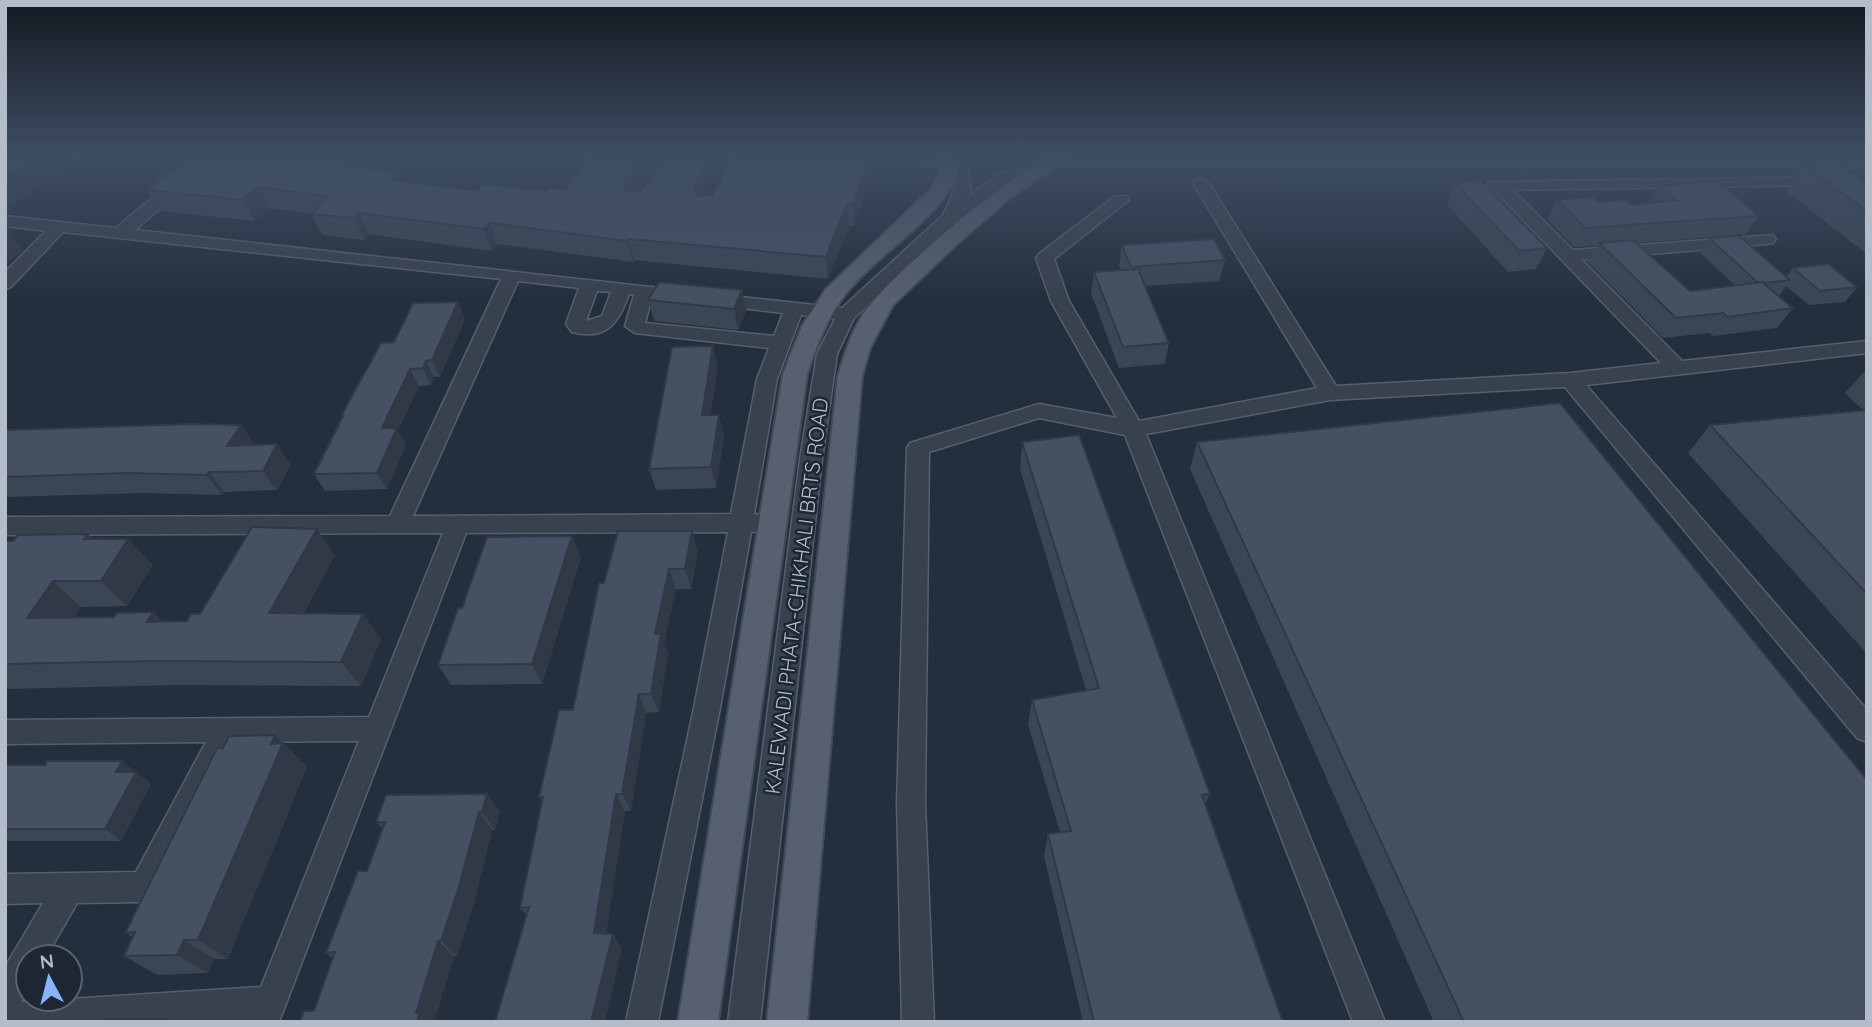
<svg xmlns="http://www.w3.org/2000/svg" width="1872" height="1027" font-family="Quicksand,sans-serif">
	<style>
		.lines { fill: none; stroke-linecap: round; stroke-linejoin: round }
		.minor-casing { stroke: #565f6c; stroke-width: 3 }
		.major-casing { stroke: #414a57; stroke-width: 4 }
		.minor { fill: #38414e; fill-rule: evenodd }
		.major { fill: #56606e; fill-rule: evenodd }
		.wall { fill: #3b4654 }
		.shaded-wall { fill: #303945 }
		.building { fill: #455162; stroke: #303945; stroke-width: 2 }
		.labels { text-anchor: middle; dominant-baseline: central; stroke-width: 5; stroke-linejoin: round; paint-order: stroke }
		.street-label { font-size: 21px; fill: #b4bcc9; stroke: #1d2633 }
	</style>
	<rect width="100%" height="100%" fill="#242f3e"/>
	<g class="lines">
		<defs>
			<path id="minor" d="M 202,156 L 220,156 L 135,230 L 842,308 L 943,215 L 955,189 L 952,171 L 943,166 L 776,161 L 768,156 L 946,156 L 968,169 L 971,189 L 968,197 L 997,175 L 1052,157 L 1867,157 L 1867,167 L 1053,167 L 1009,181 L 956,222 L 854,318 L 837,354 L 822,459 L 760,1022 L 728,1022 L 800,459 L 817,354 L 835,319 L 801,315 L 777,379 L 754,514 L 781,517 L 784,523 L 781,529 L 751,532 L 720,708 L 658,1022 L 626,1022 L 694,708 L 728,532 L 466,533 L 279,1022 L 5,1022 L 5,967 L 43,903 L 5,904 L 5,874 L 136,872 L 206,742 L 5,744 L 5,720 L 369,717 L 443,533 L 5,535 L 5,517 L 390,516 L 501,279 L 63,232 L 11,287 L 5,289 L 5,272 L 46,231 L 5,226 L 5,216 L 116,228 ZM 518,281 L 579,288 L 566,324 L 572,332 C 606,341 619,323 629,294 L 634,295 L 625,326 L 635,333 L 769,348 L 757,379 L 731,514 L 413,516 ZM 597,291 L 611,292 L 602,316 L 586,321 ZM 652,297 L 783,313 L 774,336 L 645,323 ZM 359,741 L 261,987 L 21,1002 L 28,989 L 28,957 L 46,957 L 77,903 L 144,902 L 155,898 L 226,760 L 230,751 L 226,742 Z
				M 1822,177 L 1830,182 L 1828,185 L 1513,190 L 1573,250 L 1773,235 L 1776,239 L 1773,243 L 1767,244 L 1582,260 L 1682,361 L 1867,341 L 1867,353 L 1586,385 L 1867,710 L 1867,742 L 1857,738 L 1565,387 L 1330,400 L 1146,434 L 1385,1022 L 1353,1022 L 1125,435 L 1039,418 L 929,452 L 925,803 L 934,1022 L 902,1022 L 897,803 L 907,448 L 910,443 L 1039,404 L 1117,418 L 1051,301 L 1036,258 L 1039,254 L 1115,196 L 1127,196 L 1129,200 L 1054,259 L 1069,301 L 1139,421 L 1317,388 L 1193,183 L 1195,180 L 1201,178 L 1209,183 L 1336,386 L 1570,373 L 1661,363 L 1502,198 L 1487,185 L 1489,182 Z"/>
			<path id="major" d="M 934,156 L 954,156 L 959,173 C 934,224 883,249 848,291 C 828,315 817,345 807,374 L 718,1022 L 678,1022 L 783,374 L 802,326 L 826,289 L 931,189 L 939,173 Z
				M 1048,156 L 1071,156 L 1010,198 L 956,245 L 893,305 L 870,348 L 862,376 L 807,1022 L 767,1022 L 838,376 C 844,356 850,335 862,316 C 876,295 894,279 912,262 C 955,222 999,188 1048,156 Z"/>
		</defs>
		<use href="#minor" class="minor-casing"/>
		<use href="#major" class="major-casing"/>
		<use href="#minor" class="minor"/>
		<use href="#major" class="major"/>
	</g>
	<path class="wall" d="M 870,156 L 871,176 L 854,226 L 849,226 L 828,279 L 634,260 L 633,262 L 498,244 L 492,251 L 369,234 L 364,240 L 322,235 L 311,214 L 270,208 L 255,221 L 160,211 L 147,190 L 374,169 L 402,182 L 477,191 L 546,191 L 566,190 L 652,169 L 638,192 L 721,166 L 705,196 L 712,195 L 766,158 Z
		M 1805,165 L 1862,180 L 1867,174 L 1867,254 L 1787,192 Z
		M 1455,183 L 1547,248 L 1536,269 L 1508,272 L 1447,204 Z
		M 1659,186 L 1759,216 L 1746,234 L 1637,243 L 1690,291 L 1735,285 L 1699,252 L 1709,238 L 1786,277 L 1793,268 L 1857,287 L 1845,302 L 1809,305 L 1786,286 L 1780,295 L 1777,295 L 1793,308 L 1777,328 L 1713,336 L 1709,333 L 1663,338 L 1588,262 L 1597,246 L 1574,247 L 1547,219 L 1557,200 L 1631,205 L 1649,203 Z
		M 1122,245 L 1225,260 L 1219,281 L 1145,286 L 1169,343 L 1165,364 L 1119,368 L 1091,293 L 1094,272 L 1121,270 L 1119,266 Z
		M 742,290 L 746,311 L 738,330 L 654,321 L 648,300 Z
		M 465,319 L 440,377 L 434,377 L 431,385 L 419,386 L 398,430 L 406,445 L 387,489 L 325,491 L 314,474 L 342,418 L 341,416 L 394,342 Z
		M 718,367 L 710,415 L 719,415 L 724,436 L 716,488 L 656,490 L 649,469 Z
		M 1867,369 L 1867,654 L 1688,453 L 1710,425 L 1863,410 L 1845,393 Z
		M 241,425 L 255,445 L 291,464 L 277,490 L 224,492 L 222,495 L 144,493 L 5,497 L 5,430 Z
		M 1022,442 L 1210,794 L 1205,804 L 1283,1022 L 1083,1022 L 1044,856 L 1048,834 L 1060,832 L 1028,724 L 1032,700 L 1086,690 L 1020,469 Z
		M 1197,442 L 1867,1022 L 1434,1022 L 1190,469 Z
		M 572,536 L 581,557 L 542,684 L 451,685 L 438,665 L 462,608 Z
		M 128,539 L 153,565 L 127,606 L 81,607 L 74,617 L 162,622 L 187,621 L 200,614 L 335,555 L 304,613 L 381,639 L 361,686 L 178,685 L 5,689 L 5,541 Z
		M 698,551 L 691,589 L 676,589 L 664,643 L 668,653 L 659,712 L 646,713 L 631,811 L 625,811 L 606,934 L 613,934 L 622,949 L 527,915 L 520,908 L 542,801 L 539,797 L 573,710 L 604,583 Z
		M 275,735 L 307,767 L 228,959 L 214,959 L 208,973 L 157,975 L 124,956 L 133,937 L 125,933 L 223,748 Z
		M 122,761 L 151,784 L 121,841 L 5,841 L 5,765 L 45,765 Z
		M 487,794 L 500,812 L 495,830 L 492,830 L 473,906 L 457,956 L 454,956 L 434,1022 L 300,1022 L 314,1011 L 333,958 L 326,953 L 367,871 L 382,828 L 376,822 Z"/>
	<path class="shaded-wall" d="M 36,156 L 82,156 L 5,210 L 5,177 Z
		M 355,156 L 388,156 L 354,187 L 344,166 Z
		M 642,156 L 649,156 L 652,169 L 629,206 L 623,184 Z
		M 712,156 L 720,156 L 721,166 L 698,210 L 693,188 Z
		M 870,156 L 871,176 L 854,226 L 853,205 Z
		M 398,172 L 407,193 L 390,180 Z
		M 258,187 L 270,208 L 255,221 L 243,200 Z
		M 847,204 L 849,226 L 828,279 L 826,257 Z
		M 359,213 L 369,234 L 364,240 L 354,218 Z
		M 5,223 L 14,234 L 12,236 L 23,250 L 5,264 Z
		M 490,223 L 498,244 L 492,251 L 484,229 Z
		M 628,239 L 634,260 L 633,262 L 627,241 Z
		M 742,290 L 746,311 L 738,330 L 734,309 Z
		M 458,302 L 465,319 L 440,377 L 432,360 Z
		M 713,346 L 718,367 L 707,436 L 702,415 Z
		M 426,361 L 434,377 L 431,385 L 423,368 Z
		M 410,369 L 419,386 L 398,430 L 406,445 L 387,489 L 377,473 L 382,428 Z
		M 719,415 L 724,436 L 716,488 L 711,467 Z
		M 241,425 L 255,445 L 227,446 Z
		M 277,444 L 291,464 L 277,490 L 263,471 Z
		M 209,472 L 224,492 L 222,495 L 207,475 Z
		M 317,529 L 335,555 L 290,639 L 269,613 Z
		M 692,531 L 698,551 L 691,589 L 685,569 Z
		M 88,534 L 113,560 L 84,539 Z
		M 572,536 L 581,557 L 542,684 L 532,664 Z
		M 128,539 L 153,565 L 127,606 L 101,581 Z
		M 669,569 L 676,589 L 664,643 L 668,653 L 659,712 L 651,694 L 655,634 Z
		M 53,581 L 81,607 L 56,643 L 27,618 Z
		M 153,612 L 178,637 L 147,622 Z
		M 363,614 L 381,639 L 361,686 L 341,662 Z
		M 639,694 L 646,713 L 631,811 L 622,794 Z
		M 275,735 L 307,767 L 228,959 L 198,940 Z
		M 122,761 L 151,784 L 121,841 L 105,829 L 116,772 Z
		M 487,794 L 500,812 L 495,830 L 482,812 Z
		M 616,794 L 625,811 L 604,948 L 594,933 Z
		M 479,812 L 492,830 L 473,906 L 457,956 L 441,941 Z
		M 613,934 L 622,949 L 605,1022 L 591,1022 Z
		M 184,940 L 214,959 L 208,973 L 177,955 Z
		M 438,941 L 454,956 L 434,1022 L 417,1022 L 416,1013 Z"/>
	<path class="building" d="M 5,156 L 36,156 L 5,177 Z
		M 190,156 L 355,156 L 344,166 L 398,172 L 390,180 L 477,191 L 483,184 L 546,191 L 549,188 L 566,190 L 590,156 L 642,156 L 623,184 L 628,192 L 642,191 L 665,156 L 712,156 L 693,188 L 698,196 L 712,195 L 735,156 L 766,158 L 767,156 L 851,157 L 851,156 L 869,156 L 853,205 L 847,204 L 826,257 L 628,239 L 627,241 L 490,223 L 484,229 L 359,213 L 354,218 L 311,214 L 328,196 L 258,187 L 243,200 L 147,190 Z
		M 1839,164 L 1867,184 L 1867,212 L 1805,165 Z
		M 1481,181 L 1547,248 L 1519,251 L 1455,183 Z
		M 1717,181 L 1759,216 L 1585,228 L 1557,200 L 1593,197 L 1599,202 L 1626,200 L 1631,205 L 1676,200 L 1659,186 Z
		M 1739,236 L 1790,280 L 1764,283 L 1762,282 L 1757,282 L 1709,238 Z
		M 1214,239 L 1225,260 L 1131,267 L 1122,245 Z
		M 1633,240 L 1690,291 L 1762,282 L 1793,308 L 1727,317 L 1724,313 L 1676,318 L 1599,243 Z
		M 1828,264 L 1857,287 L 1820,291 L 1793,268 Z
		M 1138,269 L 1169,343 L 1123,347 L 1094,272 Z
		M 659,282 L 742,290 L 734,309 L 648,300 Z
		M 458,302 L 432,360 L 426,361 L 423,368 L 410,369 L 382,428 L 397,428 L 377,473 L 314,474 L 343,416 L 341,416 L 381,343 L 394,342 L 413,303 Z
		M 713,346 L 702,415 L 719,415 L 711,467 L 649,469 L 672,347 Z
		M 1560,403 L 1867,780 L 1867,1022 L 1464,1022 L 1197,442 Z
		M 1867,410 L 1867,594 L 1710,425 Z
		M 192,424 L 241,425 L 227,446 L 277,444 L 263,471 L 209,472 L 207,475 L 127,473 L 5,477 L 5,430 Z
		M 1079,435 L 1210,794 L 1202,795 L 1283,1022 L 1094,1022 L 1048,834 L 1071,831 L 1032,700 L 1099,688 L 1022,442 Z
		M 252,527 L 317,529 L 269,613 L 363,614 L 341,662 L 152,661 L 5,664 L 5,541 L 13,541 L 18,535 L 88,534 L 84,539 L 128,539 L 101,581 L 53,581 L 27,618 L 114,617 L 117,613 L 153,612 L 147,622 L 187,621 L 191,614 L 200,614 Z
		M 618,531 L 692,531 L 685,569 L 669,569 L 655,634 L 661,634 L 651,694 L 639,694 L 622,794 L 616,794 L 594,933 L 613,934 L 591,1022 L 495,1022 L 529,907 L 520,908 L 543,797 L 539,797 L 559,710 L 573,710 L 599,583 L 604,583 Z
		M 572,536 L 532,664 L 438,665 L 458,608 L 462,608 L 487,537 Z
		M 275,735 L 271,744 L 283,743 L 198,940 L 184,940 L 177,955 L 124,956 L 135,932 L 125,933 L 217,748 L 223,748 L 229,736 Z
		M 47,761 L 122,761 L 116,772 L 136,772 L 105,829 L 5,829 L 5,765 L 45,765 Z
		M 487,794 L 482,812 L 479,812 L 458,890 L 441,941 L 438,941 L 416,1013 L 420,1013 L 417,1022 L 300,1022 L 304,1011 L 314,1011 L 335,952 L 326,953 L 358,871 L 367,871 L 385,822 L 376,822 L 386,795 Z
		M 103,1019 L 168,1019 L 167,1022 L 101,1022 Z"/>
	<linearGradient id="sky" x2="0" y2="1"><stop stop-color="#141a22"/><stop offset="0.52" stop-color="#3f4d63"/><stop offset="1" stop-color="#3f4d63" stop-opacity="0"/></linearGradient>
	<rect width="1872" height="300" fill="url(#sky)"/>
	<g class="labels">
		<g class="street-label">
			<text transform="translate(796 596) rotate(-83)">KALEWADI PHATA-CHIKHALI BRTS ROAD</text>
		</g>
	</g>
	<rect width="1872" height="1027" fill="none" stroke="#b4bcc9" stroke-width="14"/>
	<g transform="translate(49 978) rotate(353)"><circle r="33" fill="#1d2633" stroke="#59626f" stroke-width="2"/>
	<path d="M0-5L12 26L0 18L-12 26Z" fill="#8ab4f8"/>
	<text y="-10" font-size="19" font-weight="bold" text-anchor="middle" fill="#b4bcc9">N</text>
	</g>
</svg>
